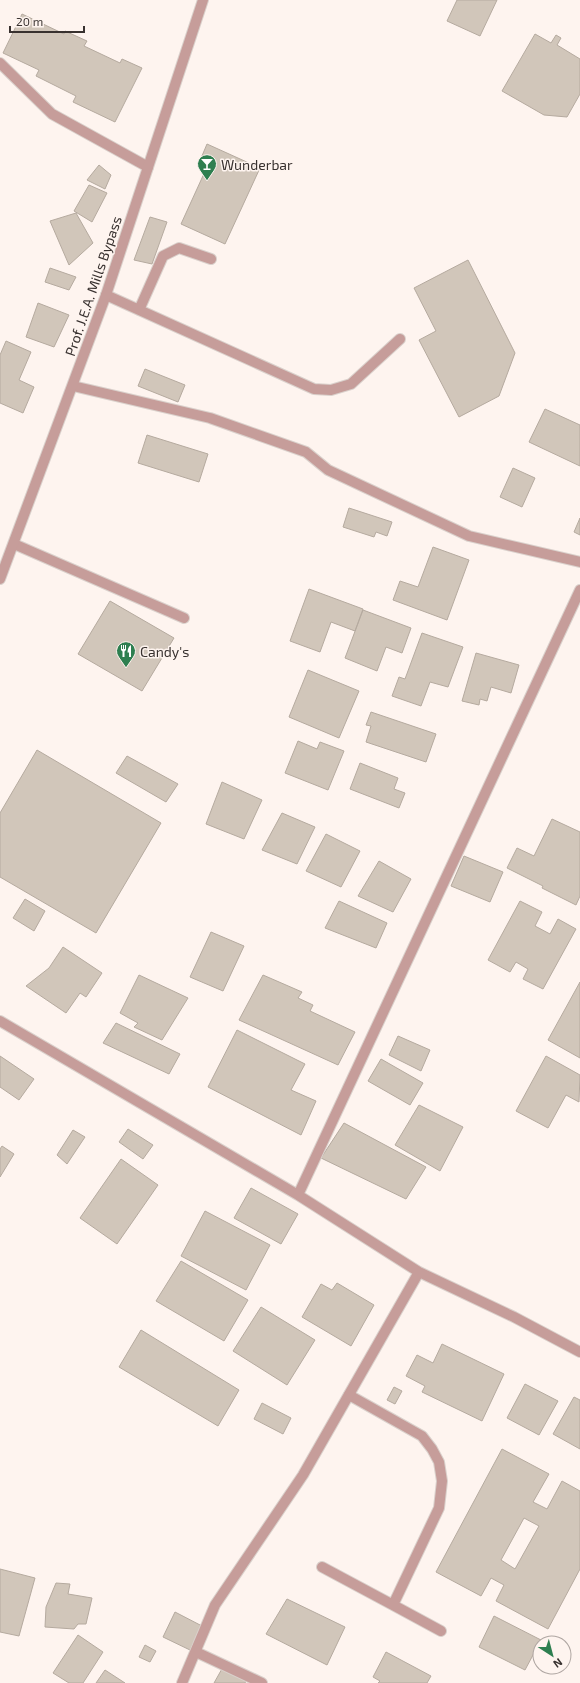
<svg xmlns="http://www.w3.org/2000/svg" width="580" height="1683" font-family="'Exo 2',sans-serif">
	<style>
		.building { fill: #d1c6ba; stroke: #b5aa9f; fill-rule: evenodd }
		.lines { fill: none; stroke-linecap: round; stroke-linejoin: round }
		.service-casing { stroke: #dad1cc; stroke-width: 12 }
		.minor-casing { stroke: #dad1cc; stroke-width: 12 }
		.tertiary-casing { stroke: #dad1cc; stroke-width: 12 }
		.service { stroke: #c69d9a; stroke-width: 10 }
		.minor { stroke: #c69d9a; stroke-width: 10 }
		.tertiary { stroke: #c69d9a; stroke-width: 10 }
		.labels { text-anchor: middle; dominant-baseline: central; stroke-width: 3; stroke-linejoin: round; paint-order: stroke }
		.poi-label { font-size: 14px; fill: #38312f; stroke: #fef4ef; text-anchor: start }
		.street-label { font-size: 14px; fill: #38312f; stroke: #fef4ef }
	</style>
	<rect width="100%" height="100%" fill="#fef4ef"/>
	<path class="building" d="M 457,0 L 497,0 L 480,36 L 447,21 Z
		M 22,14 L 64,34 L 65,31 L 87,41 L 84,46 L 120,63 L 122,59 L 142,68 L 115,122 L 73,102 L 76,96 L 36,76 L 39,70 L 3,53 Z
		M 535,34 L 551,43 L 556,35 L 561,38 L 557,45 L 580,59 L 580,94 L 567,117 L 544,115 L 502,91 Z
		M 207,144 L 260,168 L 225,244 L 181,224 L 207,167 L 199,163 Z
		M 99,165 L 111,175 L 105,189 L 87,180 Z
		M 89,185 L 107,193 L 92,222 L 74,211 Z
		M 76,213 L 93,243 L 69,265 L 50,221 Z
		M 150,217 L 167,222 L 152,264 L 134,260 Z
		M 468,260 L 515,353 L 499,396 L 459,417 L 419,340 L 436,331 L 414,288 Z
		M 50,268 L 76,277 L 69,290 L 45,282 Z
		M 38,303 L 69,315 L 54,347 L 26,337 Z
		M 6,341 L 31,352 L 19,380 L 34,387 L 23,413 L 0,403 L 0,355 Z
		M 145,369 L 185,385 L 178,402 L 138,386 Z
		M 545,409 L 580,425 L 580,466 L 529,442 Z
		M 147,435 L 208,454 L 199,482 L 138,463 Z
		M 513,468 L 535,478 L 522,507 L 500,497 Z
		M 349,508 L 392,522 L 387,536 L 376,532 L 374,537 L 343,527 Z
		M 580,518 L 580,535 L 574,532 Z
		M 433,547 L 469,560 L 447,620 L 393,600 L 400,581 L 418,587 Z
		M 309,589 L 363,609 L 355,631 L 331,622 L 320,652 L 290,641 Z
		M 110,601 L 174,638 L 142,691 L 78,654 Z
		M 363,610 L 411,628 L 402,653 L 386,647 L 377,671 L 345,658 Z
		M 422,633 L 463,647 L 448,687 L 430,682 L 421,706 L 392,696 L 399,677 L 405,679 Z
		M 476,653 L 519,665 L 511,693 L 491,687 L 487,701 L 480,699 L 479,705 L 462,701 Z
		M 308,670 L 359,691 L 339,738 L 289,717 Z
		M 371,712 L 436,734 L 426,762 L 366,742 L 371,726 L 366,725 Z
		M 298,741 L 317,749 L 320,742 L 344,751 L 328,790 L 285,773 Z
		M 37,750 L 161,823 L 96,933 L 0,877 L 0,813 Z
		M 127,756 L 178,784 L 166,802 L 116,773 Z
		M 360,763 L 398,778 L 394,789 L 405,793 L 399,808 L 350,789 Z
		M 222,782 L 262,800 L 244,839 L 206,824 Z
		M 282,813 L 315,827 L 297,864 L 262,850 Z
		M 552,819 L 580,832 L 580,896 L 576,905 L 542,888 L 543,886 L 507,868 L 517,848 L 534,856 Z
		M 326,834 L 360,851 L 341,887 L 306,871 Z
		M 464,856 L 503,872 L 490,902 L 451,886 Z
		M 379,861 L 411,879 L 393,912 L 358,896 Z
		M 25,899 L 45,911 L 34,931 L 13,918 Z
		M 339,901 L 387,923 L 376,948 L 325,928 Z
		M 520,901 L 542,912 L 535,926 L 550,934 L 558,919 L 576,929 L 543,989 L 523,979 L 528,969 L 516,962 L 510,972 L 488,960 Z
		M 211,932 L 244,946 L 223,991 L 190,977 Z
		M 63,947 L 102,973 L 86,997 L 80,993 L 66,1013 L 26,986 L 49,968 Z
		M 139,975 L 188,998 L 162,1040 L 134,1027 L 138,1023 L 120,1013 Z
		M 263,975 L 302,992 L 298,998 L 313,1005 L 310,1011 L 355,1032 L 338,1065 L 239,1020 Z
		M 580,982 L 580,1058 L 548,1040 Z
		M 116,1023 L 180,1054 L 169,1074 L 103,1043 Z
		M 237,1030 L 305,1064 L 291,1090 L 316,1101 L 301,1135 L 208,1087 Z
		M 398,1036 L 430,1050 L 421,1071 L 389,1055 Z
		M 0,1056 L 34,1079 L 19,1100 L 0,1087 Z
		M 546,1056 L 580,1075 L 579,1102 L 566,1095 L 548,1128 L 516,1111 Z
		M 381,1059 L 423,1083 L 410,1105 L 368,1081 Z
		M 419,1105 L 463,1127 L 440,1171 L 395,1145 Z
		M 344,1123 L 426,1167 L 406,1199 L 321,1158 Z
		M 128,1129 L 153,1145 L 143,1159 L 119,1142 Z
		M 73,1130 L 85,1137 L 67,1164 L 57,1155 Z
		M 2,1146 L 14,1154 L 0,1177 L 0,1149 Z
		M 121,1159 L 158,1185 L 117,1244 L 80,1218 Z
		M 251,1188 L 298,1214 L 281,1244 L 234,1218 Z
		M 205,1211 L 270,1245 L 246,1290 L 181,1256 Z
		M 181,1261 L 248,1300 L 224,1341 L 156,1301 Z
		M 337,1283 L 374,1305 L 351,1346 L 302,1317 L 321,1284 L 332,1290 Z
		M 261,1307 L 315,1340 L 287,1385 L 233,1351 Z
		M 141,1330 L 239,1390 L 218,1426 L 119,1367 Z
		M 442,1344 L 504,1374 L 482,1421 L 422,1392 L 425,1386 L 406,1376 L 417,1355 L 433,1363 Z
		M 525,1384 L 558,1401 L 539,1435 L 507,1418 Z
		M 394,1387 L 402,1391 L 395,1404 L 387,1400 Z
		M 574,1397 L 580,1400 L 580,1449 L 553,1434 Z
		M 262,1403 L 291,1418 L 283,1434 L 254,1419 Z
		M 502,1449 L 549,1474 L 533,1502 L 547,1509 L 562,1481 L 580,1491 L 580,1569 L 548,1629 L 496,1601 L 504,1585 L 491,1578 L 481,1596 L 436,1572 ZM 524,1518 L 539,1526 L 515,1569 L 501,1560 Z
		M 0,1569 L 35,1578 L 19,1636 L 0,1632 Z
		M 56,1583 L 70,1584 L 68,1594 L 92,1598 L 86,1624 L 78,1624 L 74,1629 L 45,1627 L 46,1607 Z
		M 287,1599 L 345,1627 L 327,1665 L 266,1634 Z
		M 175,1612 L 202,1626 L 190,1650 L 163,1637 Z
		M 494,1616 L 541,1640 L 525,1670 L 479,1647 Z
		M 78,1635 L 103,1652 L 83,1683 L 69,1683 L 53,1673 Z
		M 145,1645 L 156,1651 L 150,1662 L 139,1657 Z
		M 386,1652 L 431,1676 L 427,1683 L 378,1683 L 380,1681 L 373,1677 Z
		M 223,1667 L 246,1681 L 245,1683 L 214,1683 Z
		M 105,1670 L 125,1683 L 96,1683 Z"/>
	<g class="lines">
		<defs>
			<path id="service" d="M 0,63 L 52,114 L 148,167
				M 106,295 L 314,389 L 331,390 L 351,384 L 400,339
				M 139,310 L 163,256 L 179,248 L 211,259
				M 14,544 L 184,618
				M 349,1395 L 422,1436 L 432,1449 L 439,1462 L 442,1481 L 439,1508 L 393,1605 L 441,1631
				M 322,1567 L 393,1605"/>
			<path id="minor" d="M 73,386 L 210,418 L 306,452 L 328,470 L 469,536 L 580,562
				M 0,1021 L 298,1195 L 419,1272 L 514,1317 L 580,1352
				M 298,1195 L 580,590
				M 196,1652 L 262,1683
				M 182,1683 L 215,1605 L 303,1475 L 419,1272"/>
			<path id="tertiary" d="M 0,579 L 106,295 L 203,0"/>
		</defs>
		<use href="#service" class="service-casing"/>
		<use href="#minor" class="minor-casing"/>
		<use href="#tertiary" class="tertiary-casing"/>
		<use href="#service" class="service"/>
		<use href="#minor" class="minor"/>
		<use href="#tertiary" class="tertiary"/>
	</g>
	<defs>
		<symbol id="bar-pin" viewBox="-11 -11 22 30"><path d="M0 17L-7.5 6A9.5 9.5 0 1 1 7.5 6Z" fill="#2e7f50" stroke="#fef4ef"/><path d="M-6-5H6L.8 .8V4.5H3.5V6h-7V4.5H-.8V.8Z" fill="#fff"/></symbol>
		<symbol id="restaurant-pin" viewBox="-11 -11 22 30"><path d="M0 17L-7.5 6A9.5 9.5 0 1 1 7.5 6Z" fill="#2e7f50" stroke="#fef4ef"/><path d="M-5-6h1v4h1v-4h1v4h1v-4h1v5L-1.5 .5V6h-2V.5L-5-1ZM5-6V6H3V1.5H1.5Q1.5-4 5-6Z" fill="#fff"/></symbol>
	</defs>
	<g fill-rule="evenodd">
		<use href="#bar-pin" x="196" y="153" width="22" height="30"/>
		<use href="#restaurant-pin" x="115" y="640" width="22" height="30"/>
	</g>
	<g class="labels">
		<g class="poi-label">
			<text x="221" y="164">Wunderbar</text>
			<text x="140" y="651">Candy's</text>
		</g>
		<g class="street-label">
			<text transform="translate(93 286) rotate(-71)">Prof. J.E.A. Mills Bypass</text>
		</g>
	</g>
	<g transform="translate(552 1655) rotate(144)"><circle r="19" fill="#fef4ef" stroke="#afa6a2"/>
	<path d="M0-3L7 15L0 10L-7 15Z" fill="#2e7f50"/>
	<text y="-6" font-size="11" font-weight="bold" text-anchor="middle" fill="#38312f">N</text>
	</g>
	<path d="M10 26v6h74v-6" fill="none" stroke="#38312f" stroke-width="2"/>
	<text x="16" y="26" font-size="12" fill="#38312f" stroke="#fef4ef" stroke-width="3" paint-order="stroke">20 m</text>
</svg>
